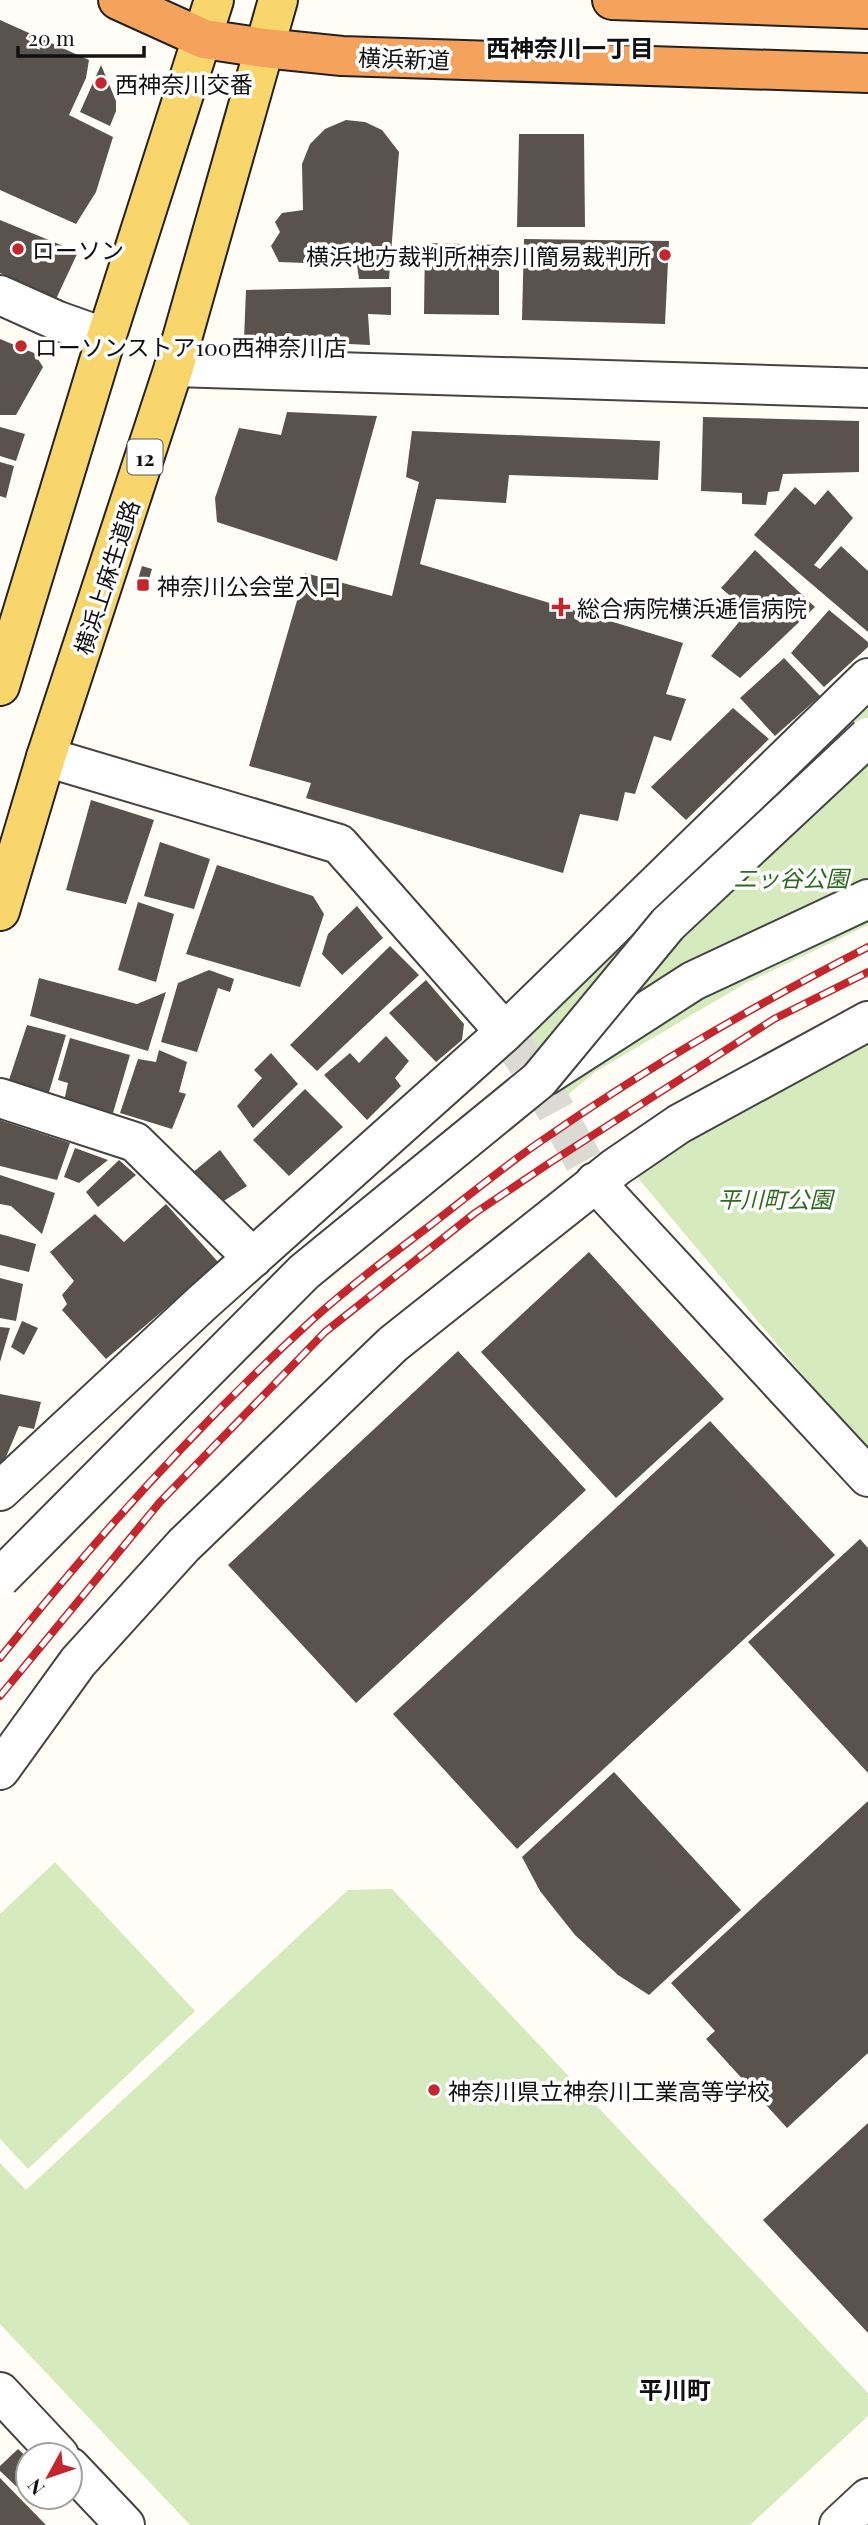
<svg xmlns="http://www.w3.org/2000/svg" width="868" height="2525" font-family="'Playfair Display','Noto Sans JP',serif">
	<style>
		.green { fill: #d5ebbd }
		.building { fill: #5a524d }
		.lines { fill: none; stroke-linecap: round; stroke-linejoin: round }
		.minor-tunnel { stroke: #dbdad3; stroke-width: 38; stroke-dasharray: 38 19; stroke-linecap: butt }
		.minor-casing { stroke: #444; stroke-width: 42 }
		.major-casing { stroke: #222; stroke-width: 42 }
		.highway-casing { stroke: #222; stroke-width: 42 }
		.minor { stroke: #fff; stroke-width: 38 }
		.major { stroke: #f9d66b; stroke-width: 38 }
		.highway { stroke: #f5a25d; stroke-width: 38 }
		.rail-casing { stroke: #c4262e; stroke-width: 8 }
		.rail { stroke: #fff; stroke-width: 5; stroke-dasharray: 16; stroke-linecap: butt }
		.minor-bridge-casing { stroke: #444; stroke-width: 42; stroke-linecap: butt }
		.minor-bridge { stroke: #fff; stroke-width: 38 }
		.poi-dot { fill: #c4262e; stroke: #fff; stroke-width: 2.5 }
		.labels { text-anchor: middle; dominant-baseline: central; stroke-width: 7; stroke-linejoin: round; paint-order: stroke }
		.shield { fill: #fff; stroke: #585858; stroke-width: 2 }
		.shield-label { font-size: 21px; font-weight: bold; fill: #111 }
		.street-label { font-size: 23px; fill: #111; stroke: #fff }
		.poi-label { font-size: 23px; fill: #111; stroke: #fff; text-anchor: start }
		.park-label { font-size: 23px; font-style: italic; fill: #2f6b1f; stroke: #fff }
		.neighbourhood-label { font-size: 24px; font-weight: bold; fill: #111; stroke: #fff }
	</style>
	<rect width="100%" height="100%" fill="#fffdf5"/>
	<path class="green" d="M 868,698 L 868,925 L 746,983 L 595,1072 L 563,1099 L 524,1028 Z
		M 868,1043 L 868,1453 L 633,1172 L 787,1085 Z
		M 55,1862 L 195,2011 L 28,2169 L 0,2139 L 0,1914 Z
		M 392,1889 L 868,2393 L 868,2416 L 750,2525 L 190,2525 L 0,2324 L 0,2163 L 26,2190 L 348,1890 Z"/>
	<path class="building" d="M 0,20 L 89,60 L 86,78 L 69,115 L 113,137 L 96,192 L 76,224 L 0,190 Z
		M 101,65 L 116,101 L 116,111 L 110,126 L 80,112 Z
		M 346,120 L 365,122 L 382,130 L 399,152 L 389,279 L 359,279 L 357,265 L 279,262 L 271,246 L 280,232 L 275,222 L 282,213 L 303,210 L 302,164 L 310,144 L 325,129 Z
		M 519,134 L 584,134 L 585,227 L 517,227 Z
		M 0,220 L 78,252 L 56,299 L 0,273 Z
		M 524,239 L 669,241 L 665,324 L 522,320 Z
		M 425,243 L 499,245 L 499,315 L 424,314 Z
		M 391,287 L 391,315 L 368,314 L 370,345 L 244,339 L 246,290 Z
		M 0,339 L 34,353 L 43,367 L 16,415 L 0,415 Z
		M 287,412 L 377,416 L 337,561 L 217,522 L 215,498 L 239,428 L 281,435 Z
		M 703,417 L 859,421 L 859,472 L 783,474 L 779,491 L 768,492 L 766,505 L 742,504 L 742,493 L 701,491 Z
		M 0,427 L 25,434 L 16,461 L 0,456 Z
		M 412,431 L 660,441 L 658,480 L 509,475 L 506,503 L 436,499 L 420,564 L 683,643 L 666,694 L 686,699 L 671,741 L 654,736 L 635,794 L 625,792 L 618,821 L 580,814 L 563,873 L 306,798 L 311,783 L 249,766 L 305,573 L 392,596 L 419,482 L 406,477 Z
		M 0,462 L 14,466 L 6,498 L 0,496 Z
		M 795,487 L 815,505 L 828,490 L 853,518 L 814,565 L 820,569 L 841,546 L 868,571 L 868,632 L 754,535 Z
		M 755,550 L 815,607 L 740,678 L 711,656 L 748,611 L 721,588 Z
		M 142,566 L 152,569 L 145,592 L 135,589 Z
		M 829,610 L 868,642 L 868,647 L 824,687 L 791,653 Z
		M 784,658 L 820,696 L 775,736 L 740,698 Z
		M 733,708 L 769,739 L 686,820 L 651,787 Z
		M 91,800 L 154,820 L 126,904 L 66,890 Z
		M 160,842 L 210,859 L 194,909 L 144,896 Z
		M 217,865 L 313,896 L 324,914 L 300,987 L 186,954 Z
		M 138,902 L 174,914 L 156,982 L 118,970 Z
		M 357,906 L 383,938 L 342,975 L 322,954 L 328,934 Z
		M 390,946 L 419,975 L 317,1071 L 290,1045 Z
		M 209,970 L 234,979 L 230,992 L 218,988 L 197,1052 L 161,1042 L 178,983 Z
		M 39,978 L 137,1004 L 166,992 L 148,1051 L 30,1016 Z
		M 426,980 L 464,1024 L 462,1040 L 436,1062 L 389,1013 Z
		M 27,1025 L 66,1035 L 47,1099 L 7,1086 Z
		M 386,1036 L 409,1061 L 395,1078 L 401,1086 L 367,1120 L 324,1075 L 350,1053 L 359,1063 Z
		M 70,1038 L 130,1055 L 113,1113 L 64,1101 L 68,1083 L 58,1080 Z
		M 159,1050 L 187,1062 L 179,1092 L 186,1094 L 172,1129 L 120,1113 L 138,1059 L 156,1062 Z
		M 271,1053 L 298,1084 L 253,1128 L 237,1106 L 262,1078 L 254,1070 Z
		M 305,1089 L 343,1127 L 289,1176 L 253,1140 Z
		M 0,1120 L 70,1143 L 57,1180 L 0,1166 Z
		M 75,1148 L 108,1160 L 79,1183 L 64,1177 Z
		M 220,1150 L 247,1186 L 216,1206 L 192,1173 Z
		M 119,1160 L 136,1175 L 98,1207 L 86,1192 Z
		M 0,1175 L 55,1193 L 42,1234 L 11,1206 L 0,1204 Z
		M 166,1204 L 219,1263 L 106,1359 L 62,1310 L 67,1304 L 62,1295 L 74,1281 L 50,1252 L 95,1214 L 124,1242 Z
		M 0,1234 L 36,1244 L 29,1272 L 0,1265 Z
		M 589,1252 L 724,1399 L 616,1498 L 481,1352 Z
		M 0,1278 L 23,1284 L 16,1321 L 0,1318 Z
		M 22,1321 L 38,1328 L 24,1355 L 11,1347 Z
		M 0,1327 L 10,1328 L 0,1362 Z
		M 458,1351 L 586,1490 L 356,1703 L 228,1565 Z
		M 0,1394 L 41,1402 L 34,1429 L 19,1426 L 3,1464 L 0,1463 Z
		M 710,1421 L 835,1555 L 517,1849 L 393,1714 Z
		M 860,1539 L 868,1548 L 868,1773 L 748,1642 Z
		M 614,1772 L 741,1910 L 649,1995 L 618,1975 L 575,1935 L 540,1891 L 522,1857 Z
		M 868,1801 L 868,2053 L 787,2128 L 706,2039 L 715,2031 L 671,1983 Z
		M 868,2123 L 868,2333 L 763,2220 Z
		M 18,2449 L 28,2458 L 28,2497 L 39,2497 L 33,2502 L 0,2471 L 0,2466 Z
		M 0,2478 L 46,2525 L 0,2525 Z"/>
	<g class="lines">
		<path class="minor-tunnel" d="M 505,1032 L 539,1080 L 595,1182"/>
		<defs>
			<path id="minor" d="M 0,295 L 58,321 L 106,338
				M 174,367 L 868,388
				M 46,757 L 339,844 L 505,1032
				M 547,1075 L 693,981 L 868,899
				M 0,1098 L 135,1142 L 253,1258
				M 595,1182 L 868,1477
				M 0,1491 L 202,1303 L 505,1032 L 868,678
				M 0,1770 L 78,1662 L 184,1545 L 393,1344 L 616,1167 L 679,1124 L 868,1021
				M 0,2392 L 59,2455
				M 70,2467 L 125,2525
				M 839,2525 L 868,2498"/>
			<path id="major" d="M 0,686 L 106,338 L 214,0
				M 0,911 L 46,757 L 174,367 L 278,0"/>
			<path id="highway" d="M 118,0 L 204,39 L 264,48 L 342,56 L 868,73
				M 612,0 L 868,9"/>
		</defs>
		<use href="#minor" class="minor-casing"/>
		<use href="#major" class="major-casing"/>
		<use href="#highway" class="highway-casing"/>
		<use href="#minor" class="minor"/>
		<use href="#major" class="major"/>
		<use href="#highway" class="highway"/>
		<defs>
			<path id="rail" d="M 0,1658 C 96,1538 198,1424 312,1320 C 350,1286 391,1255 432,1224 C 471,1194 509,1162 550,1135 C 651,1065 759,1003 868,947
				M 0,1696 L 160,1502 L 325,1332 L 475,1213 L 551,1162 L 774,1019 L 868,972"/>
		</defs>
		<use href="#rail" class="rail-casing"/>
		<use href="#rail" class="rail"/>
		<defs>
			<path id="minor-bridge" d="M 0,1578 L 304,1272 L 539,1080 L 668,924 L 868,737"/>
		</defs>
		<use href="#minor-bridge" class="minor-bridge-casing"/>
		<use href="#minor-bridge" class="minor-bridge"/>
	</g>
	<g class="poi-dot">
		<circle cx="101" cy="83" r="7"/>
		<circle cx="18" cy="249" r="7"/>
		<circle cx="665" cy="255" r="7"/>
		<circle cx="21" cy="346" r="7"/>
		<rect x="136" y="578" width="14" height="14" rx="3.5"/>
		<path d="M557.5 596.5h7v7h7v7h-7v7h-7v-7h-7v-7h7z"/>
		<circle cx="434" cy="2090" r="7"/>
	</g>
	<g class="labels">
		<rect class="shield" x="127.5" y="439.5" width="35" height="35" rx="5"/>
		<g class="shield-label">
			<text x="145" y="457">12</text>
		</g>
		<g class="street-label">
			<text transform="translate(404 58) rotate(2)">横浜新道</text>
			<text transform="translate(106 577) rotate(-72)">横浜上麻生道路</text>
		</g>
		<g class="poi-label">
			<text x="115" y="83">西神奈川交番</text>
			<text x="32" y="249">ローソン</text>
			<text x="651" y="255" text-anchor="end">横浜地方裁判所神奈川簡易裁判所</text>
			<text x="35" y="346">ローソンストア100西神奈川店</text>
			<text x="157" y="585">神奈川公会堂入口</text>
			<text x="577" y="607">総合病院横浜逓信病院</text>
			<text x="448" y="2090">神奈川県立神奈川工業高等学校</text>
		</g>
		<g class="park-label">
			<text x="791" y="877">二ッ谷公園</text>
			<text x="775" y="1198">平川町公園</text>
		</g>
		<g class="neighbourhood-label">
			<text x="570" y="47">西神奈川一丁目</text>
			<text x="675" y="2389">平川町</text>
		</g>
	</g>
	<g transform="translate(49 2476) rotate(230)"><circle r="33" fill="#ffffff" stroke="#a0a0a0" stroke-width="2"/>
	<path d="M0-5L12 26L0 18L-12 26Z" fill="#c4262e"/>
	<text y="-10" font-size="19" font-weight="bold" text-anchor="middle" fill="#111111">N</text>
	</g>
	<path d="M18 46v10h126v-10" fill="none" stroke="#111111" stroke-width="3.5"/>
	<text x="28" y="46" font-size="21" fill="#111111" stroke="#ffffff" stroke-width="5" paint-order="stroke">20 m</text>
</svg>
